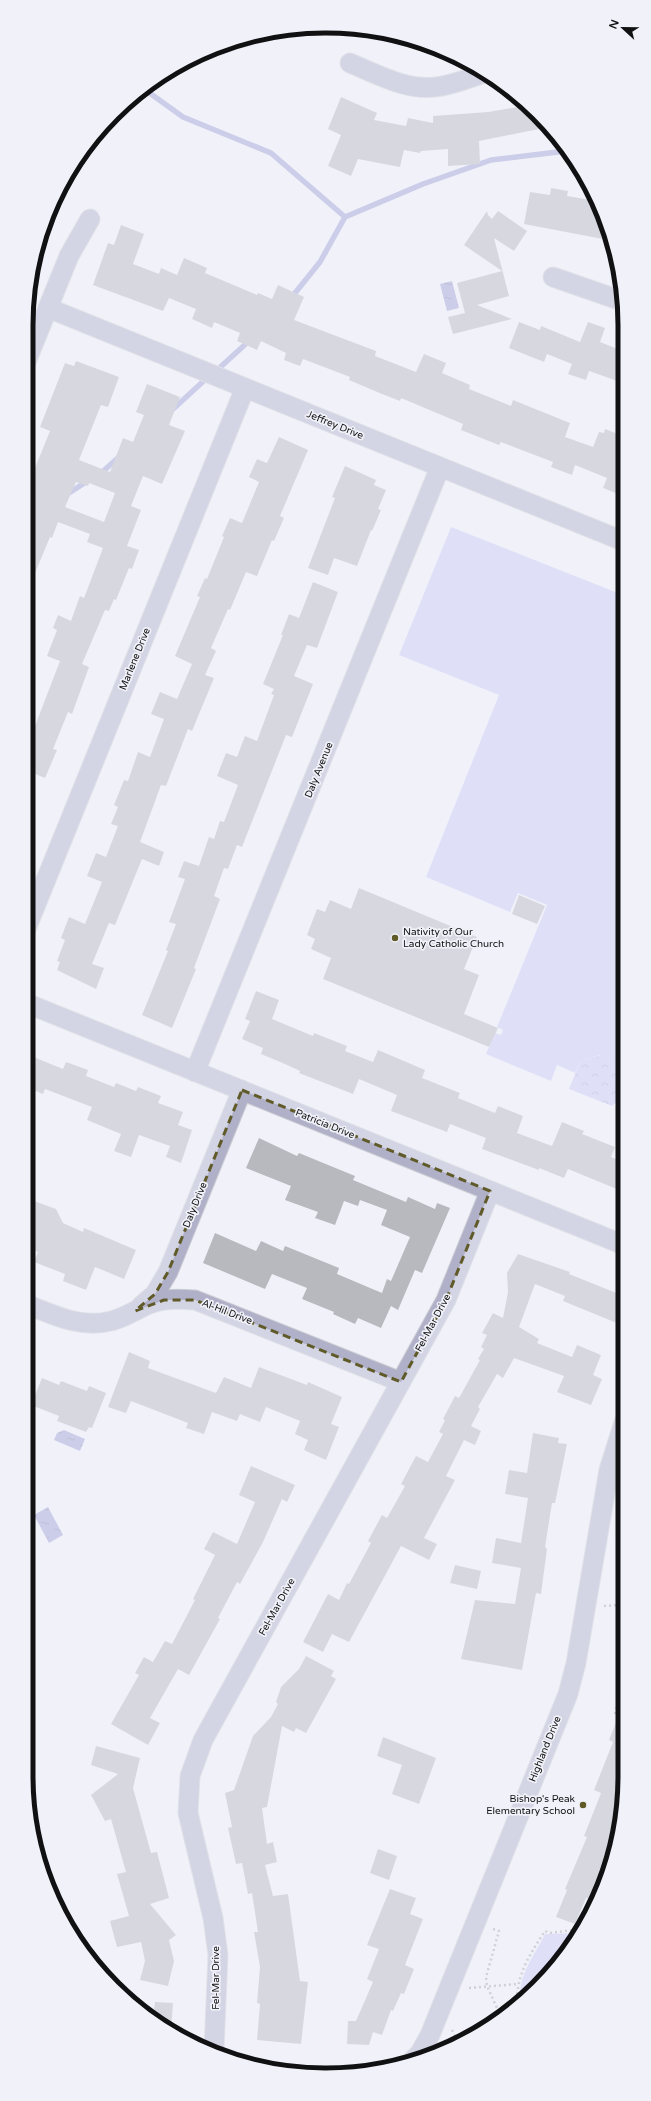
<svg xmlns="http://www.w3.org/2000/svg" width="651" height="2101" font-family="'Varela Round',sans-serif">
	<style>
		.green { fill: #c9caf6 }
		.park { fill: url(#park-crowns) }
		.water { fill: url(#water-ripples) }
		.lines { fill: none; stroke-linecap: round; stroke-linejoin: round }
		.stream { stroke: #a0a1d6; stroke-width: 5.5 }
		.building { fill: #b8b9bf; fill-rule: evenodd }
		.minor-casing { stroke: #cdced4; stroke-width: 21 }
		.path { stroke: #a7a8ad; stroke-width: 2.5; stroke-dasharray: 2 3; stroke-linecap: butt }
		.minor { stroke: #b0b0c9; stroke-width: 19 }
		.marked { fill: none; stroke: #5f5a27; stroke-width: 3; stroke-dasharray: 8 5; stroke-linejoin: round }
		.poi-dot { fill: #5f5a27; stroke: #f1f2f9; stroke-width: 1.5 }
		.labels { text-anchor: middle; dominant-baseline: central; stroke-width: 3.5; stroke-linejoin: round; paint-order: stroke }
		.street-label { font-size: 10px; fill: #111113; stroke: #f1f2f9 }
		.poi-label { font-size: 10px; fill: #111113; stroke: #f1f2f9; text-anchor: start }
		.rim { fill: none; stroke: #111113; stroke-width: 5 }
	</style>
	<defs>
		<pattern id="park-crowns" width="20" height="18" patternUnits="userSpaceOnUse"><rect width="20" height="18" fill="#c9caf6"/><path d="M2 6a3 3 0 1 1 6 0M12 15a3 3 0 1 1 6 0" fill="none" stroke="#acacd2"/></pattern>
		<pattern id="water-ripples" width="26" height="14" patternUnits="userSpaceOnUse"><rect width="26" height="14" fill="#a0a1d6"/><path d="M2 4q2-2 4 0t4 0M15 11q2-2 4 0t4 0" fill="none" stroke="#8182ac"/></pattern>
	</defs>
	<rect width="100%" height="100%" fill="#f1f2f9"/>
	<path class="green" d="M 451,527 L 623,595 L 624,1065 L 600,1055 L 580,1062 L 575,1073 L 557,1065 L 551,1081 L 486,1054 L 495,1033 L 501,1035 L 503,1030 L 497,1027 L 547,905 L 518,893 L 510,912 L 426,877 L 499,695 L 399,655 Z
		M 576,1933 L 575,1942 L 537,1987 L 520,2001 C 518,1975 534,1956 545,1934 Z"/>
	<path class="park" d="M 601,1055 L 624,1065 L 624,1095 L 612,1106 L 569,1089 L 580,1062 Z"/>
	<path class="water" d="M 452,281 L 459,308 L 447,311 L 440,284 Z
		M 64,1430 L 85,1439 L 80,1451 L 54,1440 L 57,1433 Z
		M 48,1507 L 63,1535 L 49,1543 L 34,1515 Z"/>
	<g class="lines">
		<path class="stream" d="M 144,89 L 183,117 L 271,153 L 345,217
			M 291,298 L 320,262 L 345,217 L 423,184 L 491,160 L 566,151
			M 215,372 L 250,340
			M 172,410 L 208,377
			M 100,474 L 119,457
			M 66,495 L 89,480"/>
	</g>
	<path class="building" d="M 341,97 L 377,113 L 374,120 L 406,126 L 408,118 L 433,123 L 433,116 L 488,112 L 524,106 L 549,127 L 479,141 L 480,164 L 448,166 L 448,149 L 421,151 L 420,153 L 404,150 L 400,167 L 358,159 L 351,176 L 328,166 L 341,135 L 328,129 Z
		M 551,188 L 568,191 L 567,196 L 597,201 L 608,240 L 524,224 L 530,192 L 550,195 Z
		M 487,211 L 488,215 L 492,219 L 498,211 L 527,231 L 514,251 L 494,238 L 509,296 L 477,305 L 512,319 L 453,334 L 448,317 L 465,313 L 457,283 L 502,271 L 464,245 Z
		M 121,225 L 144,234 L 133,264 L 159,274 L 161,268 L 177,275 L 184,258 L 207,268 L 205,273 L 257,295 L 258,293 L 272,299 L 278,285 L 304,297 L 294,320 L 376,351 L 375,356 L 416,372 L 424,354 L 446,363 L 442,373 L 470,385 L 469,389 L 511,406 L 513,400 L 570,423 L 565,437 L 593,447 L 599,432 L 604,433 L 605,429 L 623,436 L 617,451 L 623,453 L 623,496 L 603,488 L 607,478 L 575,465 L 572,475 L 551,467 L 553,462 L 501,442 L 499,445 L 461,430 L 463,424 L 401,398 L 400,401 L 382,394 L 349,380 L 350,377 L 303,359 L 300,366 L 284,360 L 286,353 L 261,341 L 257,350 L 237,341 L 240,333 L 214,322 L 212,328 L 192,319 L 196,309 L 169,298 L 163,311 L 93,285 L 108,243 L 114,245 Z
		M 519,322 L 540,330 L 541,326 L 580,342 L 588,322 L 605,328 L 600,342 L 623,351 L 623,383 L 589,371 L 586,380 L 568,374 L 572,364 L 547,354 L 544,362 L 509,348 Z
		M 76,361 L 119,377 L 108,407 L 101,405 L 79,460 L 110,472 L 123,438 L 133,442 L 144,415 L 136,412 L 147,384 L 180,397 L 169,425 L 185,431 L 162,484 L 143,476 L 131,506 L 141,510 L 127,546 L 139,550 L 132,569 L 129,568 L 116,600 L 114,599 L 109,611 L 105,610 L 82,664 L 89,667 L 72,714 L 68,712 L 53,749 L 57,750 L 45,778 L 26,770 L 26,738 L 30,739 L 60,661 L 47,656 L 57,630 L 53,628 L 58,615 L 71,621 L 80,596 L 84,598 L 103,548 L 87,542 L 90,534 L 58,522 L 52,538 L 50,537 L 26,595 L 26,517 L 35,496 L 26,492 L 26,464 L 35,468 L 50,431 L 40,427 L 65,363 L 74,366 ZM 76,482 L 88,486 L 89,483 L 115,493 L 104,522 L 65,507 Z
		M 279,437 L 308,450 L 280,516 L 284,518 L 274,541 L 272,540 L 257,576 L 246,572 L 230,610 L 228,609 L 211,648 L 216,651 L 205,675 L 214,678 L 192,731 L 188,729 L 166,786 L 161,785 L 140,842 L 164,852 L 159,866 L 142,859 L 115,925 L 109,923 L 92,964 L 104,968 L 96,989 L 57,970 L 60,962 L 57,961 L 65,940 L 61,938 L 69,917 L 85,924 L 102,882 L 87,876 L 96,853 L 106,857 L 118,826 L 111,824 L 118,807 L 114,805 L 124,780 L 128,781 L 138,752 L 150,757 L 164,719 L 151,714 L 160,692 L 177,699 L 192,664 L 175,656 L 200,597 L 197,596 L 205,578 L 207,579 L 224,537 L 222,536 L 230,518 L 242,523 L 259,482 L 249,477 L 257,459 L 267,463 Z
		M 345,466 L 376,480 L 374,485 L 386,490 L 378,509 L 381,510 L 372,531 L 371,530 L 357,566 L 334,558 L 328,575 L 308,568 L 335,498 L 332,497 Z
		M 313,582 L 338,592 L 317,648 L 307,645 L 294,676 L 313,684 L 292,737 L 286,735 L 242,847 L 237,845 L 228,869 L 224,868 L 214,896 L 220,899 L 194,968 L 196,969 L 172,1028 L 142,1015 L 168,951 L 166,950 L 176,924 L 169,922 L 185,879 L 178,877 L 184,861 L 199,866 L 209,837 L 214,839 L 220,821 L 224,822 L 238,785 L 217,776 L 226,753 L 237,757 L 245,736 L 257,741 L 274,695 L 271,694 L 274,689 L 263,684 L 283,635 L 281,635 L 289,614 L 299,618 Z
		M 359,888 L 477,937 L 464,969 L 479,975 L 464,1014 L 498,1028 L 489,1047 L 323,979 L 331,958 L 311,949 L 315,939 L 307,935 L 317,909 L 325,912 L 330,900 L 351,909 Z
		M 519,895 L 545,906 L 537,924 L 512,914 Z
		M 256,991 L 279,1000 L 272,1019 L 313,1036 L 314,1033 L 347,1046 L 345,1051 L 373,1062 L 378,1050 L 425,1070 L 422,1078 L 460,1093 L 458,1098 L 495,1113 L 498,1106 L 523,1116 L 517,1133 L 552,1146 L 562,1122 L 584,1131 L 582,1134 L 615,1147 L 611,1157 L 624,1162 L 624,1192 L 568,1169 L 564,1178 L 539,1168 L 539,1170 L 482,1149 L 486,1138 L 450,1124 L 447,1132 L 391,1111 L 397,1095 L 359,1079 L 353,1094 L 299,1073 L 300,1071 L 285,1064 L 261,1054 L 263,1048 L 242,1039 L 250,1021 L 245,1019 Z
		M 26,1054 L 63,1069 L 66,1062 L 88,1070 L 86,1076 L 114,1087 L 116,1083 L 136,1091 L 138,1087 L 161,1096 L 158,1103 L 183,1112 L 178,1125 L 192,1130 L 181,1163 L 166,1157 L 170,1146 L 139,1135 L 131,1157 L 114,1151 L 121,1134 L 87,1120 L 92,1107 L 45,1089 L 43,1094 L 26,1087 Z
		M 259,1138 L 297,1156 L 299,1153 L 355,1176 L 353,1180 L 406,1202 L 408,1197 L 435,1209 L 437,1203 L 450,1208 L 422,1273 L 415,1270 L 398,1310 L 391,1306 L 381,1328 L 358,1318 L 355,1324 L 333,1314 L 334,1312 L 302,1299 L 307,1288 L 272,1274 L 265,1289 L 203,1263 L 215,1233 L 256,1251 L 261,1241 L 283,1251 L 285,1246 L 339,1268 L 337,1274 L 382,1293 L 387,1279 L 391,1281 L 410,1237 L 381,1225 L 387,1210 L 360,1200 L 358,1206 L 344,1201 L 335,1225 L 315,1218 L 318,1212 L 285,1200 L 291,1186 L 246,1168 Z
		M 26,1198 L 56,1209 L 63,1223 L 83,1232 L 84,1228 L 136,1250 L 124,1279 L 95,1267 L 86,1290 L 63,1281 L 65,1274 L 34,1262 L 38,1252 L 26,1247 Z
		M 518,1254 L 570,1272 L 569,1274 L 624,1296 L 624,1326 L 563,1301 L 565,1296 L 535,1284 L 519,1327 L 539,1339 L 537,1343 L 572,1357 L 577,1345 L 601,1355 L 593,1375 L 602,1379 L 591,1405 L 557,1392 L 564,1376 L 514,1358 L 503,1378 L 497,1374 L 478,1407 L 480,1409 L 471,1426 L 481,1431 L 475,1445 L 464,1440 L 446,1476 L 455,1480 L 424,1538 L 437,1544 L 429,1560 L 401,1546 L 349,1642 L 332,1634 L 323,1652 L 303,1642 L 328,1594 L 339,1600 L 347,1583 L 349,1584 L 371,1543 L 368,1541 L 382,1515 L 387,1518 L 405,1486 L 401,1484 L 416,1456 L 428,1462 L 443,1434 L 439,1432 L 445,1420 L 443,1419 L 455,1396 L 459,1398 L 480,1360 L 478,1359 L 484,1349 L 481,1347 L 487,1335 L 482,1333 L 493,1313 L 503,1318 L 508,1292 L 507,1273 Z
		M 129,1352 L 150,1361 L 148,1368 L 216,1393 L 224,1377 L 251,1388 L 259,1367 L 307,1385 L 308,1382 L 342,1397 L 331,1424 L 339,1427 L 326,1460 L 304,1450 L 308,1440 L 295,1434 L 300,1421 L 266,1407 L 260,1422 L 240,1414 L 237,1421 L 212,1412 L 204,1434 L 186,1428 L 188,1423 L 131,1401 L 126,1413 L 108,1407 Z
		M 42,1378 L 59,1385 L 61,1381 L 87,1391 L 89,1386 L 106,1393 L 92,1428 L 89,1427 L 86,1432 L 57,1421 L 59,1416 L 31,1405 Z
		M 533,1433 L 559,1438 L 558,1443 L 567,1444 L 555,1503 L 552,1503 L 545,1547 L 547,1549 L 541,1594 L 536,1593 L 522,1670 L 461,1659 L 475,1600 L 515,1604 L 521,1568 L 492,1563 L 496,1538 L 521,1543 L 528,1498 L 505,1494 L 509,1470 L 527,1473 Z
		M 251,1466 L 295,1485 L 287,1502 L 282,1499 L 263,1542 L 240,1584 L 237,1582 L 218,1618 L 220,1619 L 189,1675 L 178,1669 L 150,1718 L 160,1723 L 148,1745 L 111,1724 L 139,1675 L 135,1673 L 144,1657 L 153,1662 L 165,1641 L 172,1644 L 195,1600 L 193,1599 L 215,1555 L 204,1549 L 213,1532 L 237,1544 L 255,1502 L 239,1495 Z
		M 455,1565 L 481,1571 L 477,1589 L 450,1583 Z
		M 306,1656 L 334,1671 L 331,1676 L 336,1679 L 306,1733 L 296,1728 L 294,1732 L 282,1726 L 267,1807 L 262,1808 L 267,1844 L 273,1842 L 277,1862 L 265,1865 L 273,1896 L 288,1894 L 300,1981 L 308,1982 L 301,2044 L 257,2040 L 260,2004 L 257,2003 L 260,1967 L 254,1932 L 258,1932 L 252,1893 L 248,1894 L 242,1863 L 236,1864 L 228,1828 L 232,1827 L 225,1793 L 234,1790 L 253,1736 L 271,1717 L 278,1704 L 276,1702 L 281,1687 L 299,1669 Z
		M 624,1702 L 625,1776 L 619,1834 L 611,1862 L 595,1901 L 586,1898 L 575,1924 L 556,1917 L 567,1890 L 565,1889 L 587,1837 L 584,1836 L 601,1793 L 594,1790 L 613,1742 L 609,1740 Z
		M 383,1737 L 436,1758 L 419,1804 L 392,1794 L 402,1765 L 377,1756 Z
		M 96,1746 L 140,1758 L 133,1788 L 151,1853 L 157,1852 L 169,1898 L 150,1904 L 176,1935 L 169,1940 L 174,1961 L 168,1986 L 140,1980 L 145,1961 L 141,1942 L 117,1947 L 110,1921 L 129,1916 L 117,1874 L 126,1872 L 111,1819 L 105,1821 L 91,1795 L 118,1774 L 91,1765 Z
		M 378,1849 L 397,1856 L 389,1880 L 370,1873 Z
		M 390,1889 L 416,1898 L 410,1914 L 423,1919 L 405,1965 L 414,1969 L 404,1994 L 401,1993 L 393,2011 L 391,2010 L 382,2035 L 373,2032 L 369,2045 L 347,2044 L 348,2021 L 356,2021 L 373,1982 L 367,1979 L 379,1949 L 367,1945 Z
		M 155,2002 L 173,2003 L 171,2030 L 153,2020 Z"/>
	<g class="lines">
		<defs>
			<path id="minor" d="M 350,63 C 379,75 410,93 442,86 C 457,83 471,78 484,73
				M 553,277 L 622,301
				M 48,308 L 623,541
				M 26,362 L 69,256 L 90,219
				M 26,929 L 245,388
				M 26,1003 L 624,1245
				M 195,1072 L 440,467
				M 26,1304 C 53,1315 82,1329 111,1321 C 124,1318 136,1310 147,1305 C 163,1298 179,1299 195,1300 L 401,1382
				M 141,1306 L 155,1294 L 168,1272 L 242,1090
				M 214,2050 L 218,1955 L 213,1918 L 188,1813 L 190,1776 L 203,1740 L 446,1300 L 490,1191
				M 413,2060 L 420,2053 L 430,2035 L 568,1694 L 576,1663 L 609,1470 L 624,1422"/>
		</defs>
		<use href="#minor" class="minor-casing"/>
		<path class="path" d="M 604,1606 L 618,1605 L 625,1608
			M 615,1714 L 625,1663
			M 493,1929 L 499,1931 L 486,1977 L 487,1986 L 501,2017
			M 469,1988 L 518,1984
			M 517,2004 C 516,1975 530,1954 545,1931 L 550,1933 L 581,1929
			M 452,2030 L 457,2040"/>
		<use href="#minor" class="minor"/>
	</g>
	<path d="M0 0H651V2101H0ZM 242,1090 L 490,1191 L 446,1300 L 401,1382 L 195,1300 L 164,1300 L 135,1311 L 155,1294 L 168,1272 Z" fill="#f1f2f9" fill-opacity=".55" fill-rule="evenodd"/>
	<path class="marked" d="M 242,1090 L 490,1191 L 446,1300 L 401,1382 L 195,1300 L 164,1300 L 135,1311 L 155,1294 L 168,1272 Z"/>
	<g class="poi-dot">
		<circle cx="395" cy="938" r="4"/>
		<circle cx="583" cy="1805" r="4"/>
	</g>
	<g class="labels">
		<g class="street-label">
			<text transform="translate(335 425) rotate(22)">Jeffrey Drive</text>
			<text transform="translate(135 659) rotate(-68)">Marlene Drive</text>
			<text transform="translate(319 770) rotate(-68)">Daly Avenue</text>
			<text transform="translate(325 1124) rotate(22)">Patricia Drive</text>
			<text transform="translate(195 1205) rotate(-68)">Daly Drive</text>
			<text transform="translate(227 1312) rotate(21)">Al-Hil Drive</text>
			<text transform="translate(433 1323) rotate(-62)">Fel-Mar Drive</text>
			<text transform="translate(277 1607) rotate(-61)">Fel-Mar Drive</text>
			<text transform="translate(545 1749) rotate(-68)">Highland Drive</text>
			<text transform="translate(216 1978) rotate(-90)">Fel-Mar Drive</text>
		</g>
		<g class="poi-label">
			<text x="403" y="932">Nativity of Our<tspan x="403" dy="12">Lady Catholic Church</tspan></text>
			<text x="575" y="1799" text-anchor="end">Bishop's Peak<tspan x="575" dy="12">Elementary School</tspan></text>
		</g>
	</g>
	<path d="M0 0H651V2101H0ZM325 33H326A292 292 0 0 1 618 325V1776A292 292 0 0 1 326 2068H325A292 292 0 0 1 33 1776V325A292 292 0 0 1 325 33Z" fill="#f1f2f9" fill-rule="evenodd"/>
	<path class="rim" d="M325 33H326A292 292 0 0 1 618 325V1776A292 292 0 0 1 326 2068H325A292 292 0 0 1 33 1776V325A292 292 0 0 1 325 33Z"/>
	<g transform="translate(623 28) rotate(292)" stroke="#f1f2f9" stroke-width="3" paint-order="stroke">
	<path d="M0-3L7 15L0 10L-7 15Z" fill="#111113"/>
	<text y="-6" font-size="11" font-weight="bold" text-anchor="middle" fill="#111113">N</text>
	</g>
</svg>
